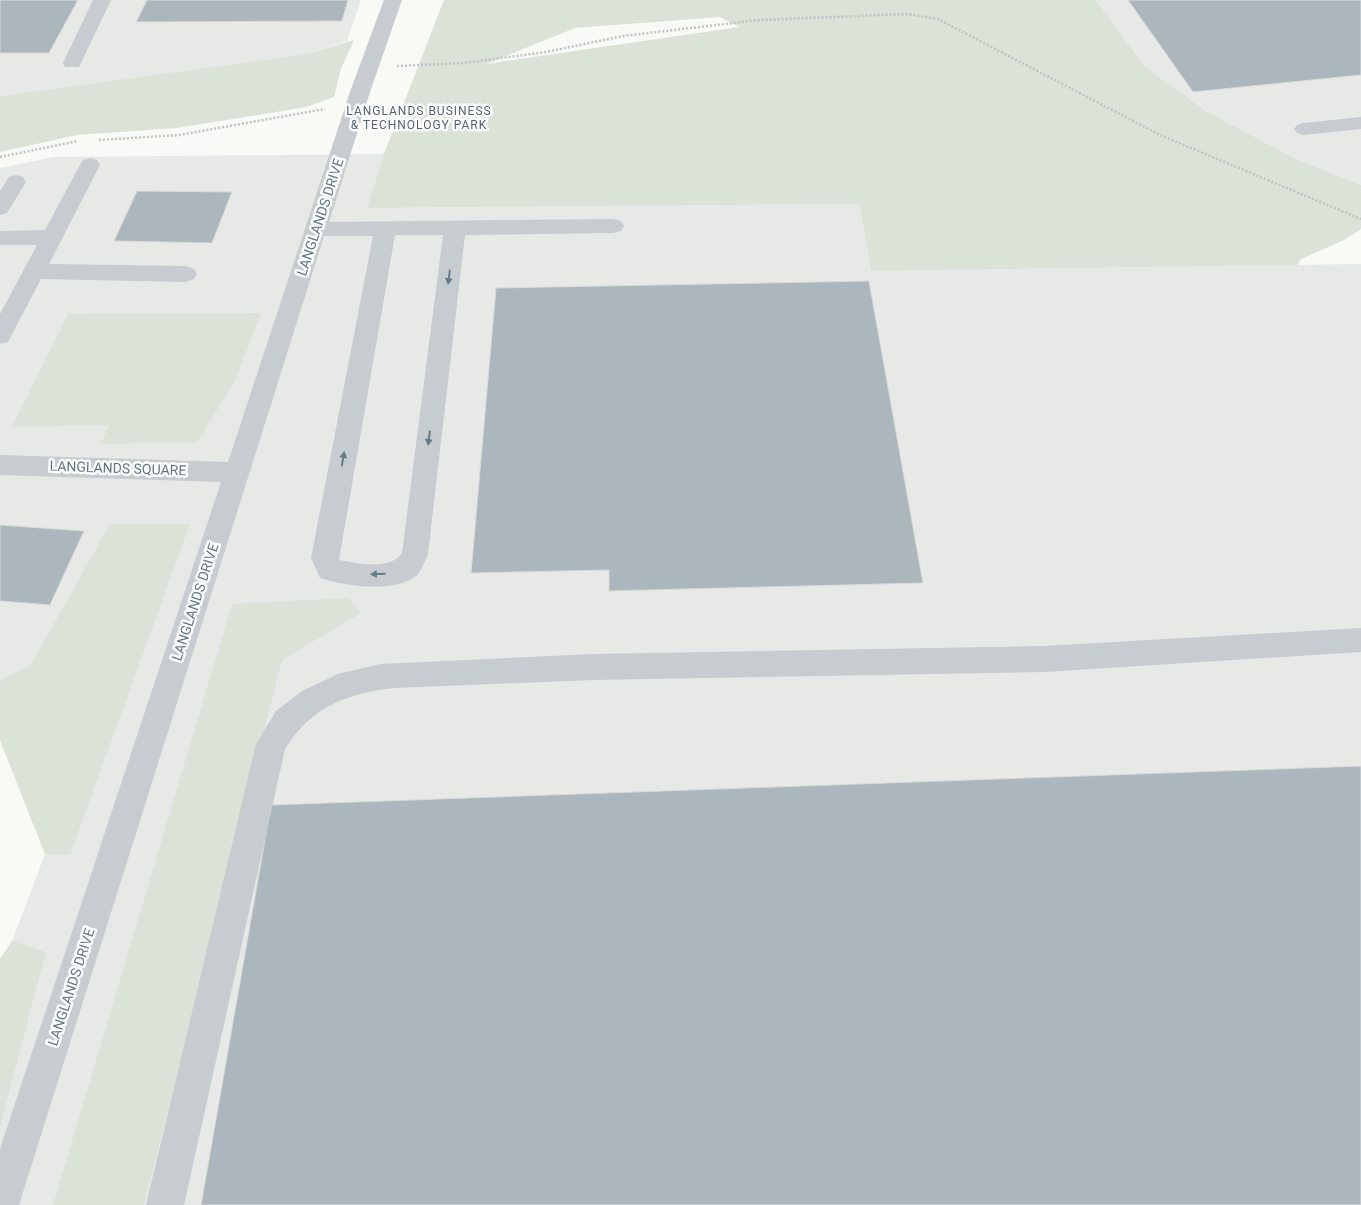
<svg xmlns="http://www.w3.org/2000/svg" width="1361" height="1205" font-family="Roboto,sans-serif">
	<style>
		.built { fill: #e7e9e7 }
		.green { fill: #dbe2d7; fill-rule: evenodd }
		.building { fill: #acb7bd; stroke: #dbdbd9 }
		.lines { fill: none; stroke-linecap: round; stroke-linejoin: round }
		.path { stroke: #c0c3c5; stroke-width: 2.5; stroke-dasharray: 2 2; stroke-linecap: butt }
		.minor { fill: #c6cccf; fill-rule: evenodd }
		.oneway { fill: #667b89 }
		.labels { text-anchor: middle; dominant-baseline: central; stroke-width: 5; stroke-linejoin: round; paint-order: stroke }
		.far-neighbourhood-label { font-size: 12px; letter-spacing: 1px; fill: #54646f; stroke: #fff }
		.street-label { font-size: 14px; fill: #617785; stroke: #fff }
	</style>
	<rect width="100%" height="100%" fill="#f9f9f6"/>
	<path class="built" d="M 0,0 L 361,0 L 347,41 L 309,54 L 0,96 Z
		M 1096,0 L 1361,0 L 1361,185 L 1296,159 L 1206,111 L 1144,66 Z
		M 384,154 L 367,208 L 859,204 L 871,271 L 1361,264 L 1361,1205 L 0,1205 L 0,959 L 12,941 L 45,854 L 0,740 L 0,168 L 54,157 Z"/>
	<path class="green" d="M 444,0 L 1096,0 L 1144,66 L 1206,111 L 1296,159 L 1361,185 L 1361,229 L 1344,240 L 1301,259 L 1297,265 L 871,271 L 859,204 L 367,208 L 384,154 ZM 720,17 L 739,27 L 486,64 L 575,28 Z
		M 354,40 L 341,69 L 334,97 L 306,107 L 252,116 L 176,128 L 77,135 L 0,152 L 0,96 L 308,54 Z
		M 261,313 L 234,383 L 197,442 L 101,444 L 109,425 L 12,427 L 68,314 Z
		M 110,524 L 190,524 L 70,855 L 45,854 L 0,740 L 0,680 L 30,666 Z
		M 349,598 L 361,613 L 282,660 L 144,1205 L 53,1205 L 232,604 Z
		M 12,941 L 46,952 L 0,1127 L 0,959 Z"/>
	<path class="building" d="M 0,0 L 78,0 L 49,53 L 0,53 Z
		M 147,0 L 348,0 L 342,21 L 136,22 Z
		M 1128,0 L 1361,0 L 1361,75 L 1193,92 Z
		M 137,191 L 232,192 L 212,243 L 114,241 Z
		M 869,281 L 923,583 L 609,591 L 609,570 L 471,573 L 496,288 Z
		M 0,525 L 84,531 L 50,605 L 0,601 Z
		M 1361,766 L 1361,1205 L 201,1205 L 271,805 Z"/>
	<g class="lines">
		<path class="path" d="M 397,66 L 464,63 L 546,52 L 623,36 L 759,20 L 907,14 L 938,19 L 1160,135 L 1361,219
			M 99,140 L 179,135 L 325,109
			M 0,157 L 78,141"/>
		<path class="minor" d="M 93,0 L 111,0 L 81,63 L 79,67 L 65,67 L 63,63 Z
			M 384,0 L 402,0 L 371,89 L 329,222 L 613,219 L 621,221 L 624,226 L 621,231 L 613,233 L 465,235 L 428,554 C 425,560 422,570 417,575 C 396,594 344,586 320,578 L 311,558 L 373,236 L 324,236 L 19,1205 L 0,1205 L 0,1149 L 221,482 L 0,475 L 0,455 L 228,462 L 351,89 ZM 395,235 L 443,235 L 402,553 C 390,571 357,563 339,560 Z
			M 1361,117 L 1361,129 L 1304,135 L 1297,133 L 1294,129 L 1297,125 L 1304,123 Z
			M 90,158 L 97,160 L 100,165 L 49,264 L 186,266 L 194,269 L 197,274 L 194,279 L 186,282 L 41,279 L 8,342 L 0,344 L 0,314 L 37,245 L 0,245 L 0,231 L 45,230 L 80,165 L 83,160 Z
			M 16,175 L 23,177 L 26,182 L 7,213 L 0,215 L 0,191 L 9,177 Z
			M 1361,628 L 1361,652 L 1044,672 L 593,680 L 395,688 C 347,693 311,707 285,749 L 184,1205 L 146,1205 L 256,744 L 276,711 L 302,691 L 338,674 L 380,664 L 593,654 L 1044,646 Z"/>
	</g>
	<defs><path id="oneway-solid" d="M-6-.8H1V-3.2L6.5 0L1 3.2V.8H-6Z" transform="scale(1.25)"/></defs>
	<g class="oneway">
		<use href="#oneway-solid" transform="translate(449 277) rotate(97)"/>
		<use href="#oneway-solid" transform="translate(429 438) rotate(97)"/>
		<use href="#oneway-solid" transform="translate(343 459) rotate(-80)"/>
		<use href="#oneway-solid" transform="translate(378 574) rotate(178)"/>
	</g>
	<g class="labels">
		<g class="far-neighbourhood-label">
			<text x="419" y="111">LANGLANDS BUSINESS<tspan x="419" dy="14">&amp; TECHNOLOGY PARK</tspan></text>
		</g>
		<g class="street-label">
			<text transform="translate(320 217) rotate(-72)">LANGLANDS DRIVE</text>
			<text transform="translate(118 468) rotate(2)">LANGLANDS SQUARE</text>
			<text transform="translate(195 602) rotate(-72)">LANGLANDS DRIVE</text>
			<text transform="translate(71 987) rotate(-72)">LANGLANDS DRIVE</text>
		</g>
	</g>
</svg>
